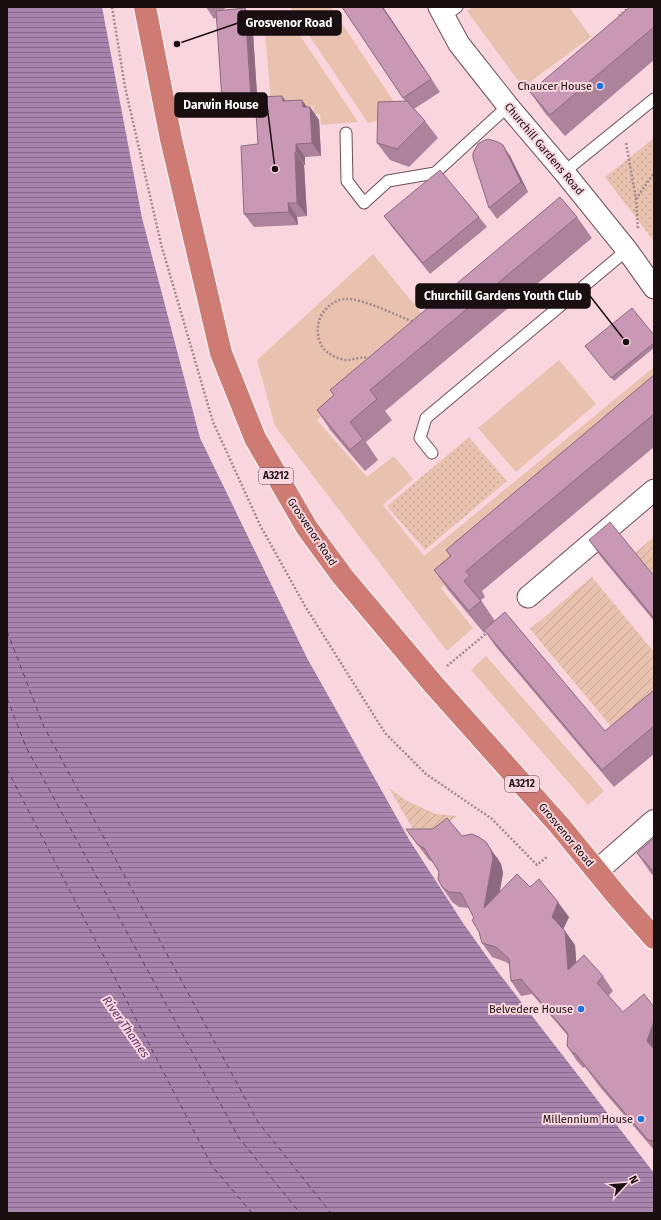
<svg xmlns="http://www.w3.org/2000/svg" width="661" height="1220" font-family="'Fira Sans',sans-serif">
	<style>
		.grass { fill: #e8c2af }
		.park { fill: url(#park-dots) }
		.garden { fill: url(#garden-furrows) }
		.water { fill: url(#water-rules) }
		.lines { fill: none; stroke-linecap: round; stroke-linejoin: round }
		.ferry { stroke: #683b71; stroke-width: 1; stroke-dasharray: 5 4; stroke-linecap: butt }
		.lane-casing { stroke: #6c4f56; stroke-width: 13 }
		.street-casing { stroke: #6c4f56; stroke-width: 23 }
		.secondary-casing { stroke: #6c4f56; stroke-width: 24 }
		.highway-casing { stroke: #fff; stroke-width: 24 }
		.path { stroke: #a2888d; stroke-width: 2.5; stroke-dasharray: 2 2; stroke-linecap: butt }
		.lane { stroke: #fff; stroke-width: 11 }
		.street { stroke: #fff; stroke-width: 21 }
		.secondary { stroke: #fff; stroke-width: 22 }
		.highway { stroke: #ce7b74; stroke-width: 22 }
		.wall { fill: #ad839c }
		.shaded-wall { fill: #8d6a7f }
		.building { fill: #c998b5; stroke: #8d6a7f }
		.poi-dot { fill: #1975df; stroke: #f9d6dd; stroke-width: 1.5 }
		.labels { text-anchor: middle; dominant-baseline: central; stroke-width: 4; stroke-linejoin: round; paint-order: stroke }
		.shield { fill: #f9d6dd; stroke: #5c4a4e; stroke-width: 1 }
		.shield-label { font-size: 10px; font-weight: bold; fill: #190e10 }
		.poi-label { font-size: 11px; fill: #190e10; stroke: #f9d6dd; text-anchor: end }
		.street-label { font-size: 11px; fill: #190e10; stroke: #f9d6dd }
		.water-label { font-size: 12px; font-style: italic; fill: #683b71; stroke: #f9d6dd }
		.leader { fill: none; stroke: #190e10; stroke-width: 1.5 }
		.callout-dot { fill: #190e10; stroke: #f9d6dd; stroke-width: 1.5 }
		.callout { fill: #190e10; stroke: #190e10; stroke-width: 1.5 }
		.callout-label { font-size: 12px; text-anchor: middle; font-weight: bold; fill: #fff }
	</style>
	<defs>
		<pattern id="park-dots" width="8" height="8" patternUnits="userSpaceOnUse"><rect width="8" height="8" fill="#e8c2af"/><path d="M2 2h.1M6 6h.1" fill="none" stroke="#c6a696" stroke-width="1.8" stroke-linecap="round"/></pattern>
		<pattern id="garden-furrows" width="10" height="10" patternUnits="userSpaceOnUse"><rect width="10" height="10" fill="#e8c2af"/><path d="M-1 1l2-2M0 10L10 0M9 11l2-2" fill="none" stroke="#c6a696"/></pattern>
		<pattern id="water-rules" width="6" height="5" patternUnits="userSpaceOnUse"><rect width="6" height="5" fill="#a684ac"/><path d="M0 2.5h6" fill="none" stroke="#866a8b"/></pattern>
	</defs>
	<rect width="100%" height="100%" fill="#f9d6dd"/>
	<path class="grass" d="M 290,7 L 331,7 L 402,114 L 368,123 Z
		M 473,7 L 569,7 L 591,37 L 523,87 L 467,11 Z
		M 295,28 L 358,122 L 321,125 L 320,114 L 314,114 L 313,106 L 296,108 L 295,101 L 271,103 L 265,31 Z
		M 373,254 L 431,325 L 317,420 L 367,477 L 394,456 L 413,479 L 383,505 L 424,556 L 654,367 L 654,400 L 441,588 L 473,628 L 447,651 L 275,426 L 257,360 Z
		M 559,360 L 596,404 L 516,472 L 478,428 Z
		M 486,656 L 604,791 L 588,805 L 471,670 Z"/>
	<path class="park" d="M 654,138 L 654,241 L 605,177 Z
		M 469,437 L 507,481 L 425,550 L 387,506 Z"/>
	<path class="garden" d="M 654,537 L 654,576 L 635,553 Z
		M 592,577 L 654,652 L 654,704 L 618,735 L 530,629 Z
		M 389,788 L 405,800 L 436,814 L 457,816 L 420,841 Z"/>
	<path class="water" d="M 7,7 L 102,7 L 142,218 L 200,438 L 307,658 L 410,841 L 465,926 L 498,972 L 654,1173 L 654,1213 L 7,1213 Z"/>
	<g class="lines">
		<path class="ferry" d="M 7,631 L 44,727 L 258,1122 L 331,1213
			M 7,698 L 26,747 L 239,1138 L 300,1213
			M 7,769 L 212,1166 L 252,1213"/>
		<defs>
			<path id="lane" d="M 443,17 L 457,7
				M 346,133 L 347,181 L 364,203 L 388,181 L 435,173 L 508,106
				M 564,172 L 654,99
				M 432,453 L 420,438 L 426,418 L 627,250"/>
			<path id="street" d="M 439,7 L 459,44 L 508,106 L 564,172 L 627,250 L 654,288
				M 528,597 L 654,490"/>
			<path id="secondary" d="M 597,871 L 654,821"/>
			<path id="highway" d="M 145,7 L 171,139 L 221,353 L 255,438 L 307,528 L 343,577 L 434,685 L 559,825 L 617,896 L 654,938"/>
		</defs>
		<use href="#lane" class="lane-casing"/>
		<use href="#street" class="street-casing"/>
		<use href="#secondary" class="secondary-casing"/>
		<use href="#highway" class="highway-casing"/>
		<path class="path" d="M 112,7 L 125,87 L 161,244 L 213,422 L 260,525 L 305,606 L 385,733 L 426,774 L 492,819 L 537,865 L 547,857
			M 619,16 L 629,7
			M 626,143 L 636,199 L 638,229
			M 636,199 L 654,173
			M 370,359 C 362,355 355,360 346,360 C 339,359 332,356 327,352 C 320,347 317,335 318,327 C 318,320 322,313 327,308 C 332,303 339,299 346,299 C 362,298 398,316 414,322
			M 447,666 L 488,632"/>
		<use href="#lane" class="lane"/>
		<use href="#street" class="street"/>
		<use href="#secondary" class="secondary"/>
		<use href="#highway" class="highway"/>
	</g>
	<path class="wall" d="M 206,7 L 227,7 L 223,10 L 252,18 L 257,97 L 286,101 L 307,107 L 310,107 L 319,120 L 321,156 L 305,157 L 305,165 L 304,165 L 307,216 L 297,217 L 298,225 L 254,227 L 244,214 L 258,144 L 256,108 L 229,110 L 222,100 L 217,17 L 214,19 Z
		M 342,7 L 383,7 L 440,92 L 414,109 L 425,121 L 438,138 L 409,167 L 390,160 L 377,143 L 405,101 Z
		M 654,7 L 654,60 L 565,136 L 545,113 L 530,92 Z
		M 510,156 L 528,192 L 497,219 L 489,208 Z
		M 384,216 L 479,217 L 487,227 L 430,274 L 392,227 Z
		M 577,217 L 592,238 L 385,411 L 392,420 L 366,442 L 378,460 L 365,471 L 331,431 L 317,410 L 334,395 L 330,390 Z
		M 654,335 L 654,348 L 614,381 L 585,346 Z
		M 654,375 L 654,447 L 482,591 L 485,597 L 481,600 L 495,621 L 605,731 L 654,690 L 654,754 L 614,787 L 496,647 L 485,631 L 484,633 L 449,591 L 434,570 L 450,556 L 446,550 Z
		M 589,540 L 654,576 L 654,621 L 601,557 Z
		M 406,829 L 462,836 L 497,857 L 501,864 L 503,873 L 500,891 L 530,887 L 569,917 L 563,929 L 575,945 L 576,962 L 603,976 L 613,991 L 608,996 L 623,1012 L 654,1007 L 654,1150 L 600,1087 L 585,1067 L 583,1068 L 577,1061 L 567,1046 L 568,1036 L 532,994 L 521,996 L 511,981 L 510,965 L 506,962 L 492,957 L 482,943 L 479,932 L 474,918 L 469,908 L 459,907 L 452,902 L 442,887 L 439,872 L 433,862 L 429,860 Z
		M 654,838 L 654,877 L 650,872 L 637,853 Z"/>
	<path class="shaded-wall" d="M 382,7 L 383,7 L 440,92 L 431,79 Z
		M 245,8 L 252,18 L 258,108 L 251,98 Z
		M 282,96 L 292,109 L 283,101 Z
		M 302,100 L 310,111 L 310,107 L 319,120 L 321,156 L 312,143 L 303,107 Z
		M 296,144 L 305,157 L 305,165 L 296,152 Z
		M 503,145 L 510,156 L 528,192 L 521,182 Z
		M 295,152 L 304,165 L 307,216 L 297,203 Z
		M 288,203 L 297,217 L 298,225 L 289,212 Z
		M 486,842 L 501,864 L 503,873 L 494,922 L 484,908 Z
		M 558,902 L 569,917 L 562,932 L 552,917 Z
		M 565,931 L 575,945 L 578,985 L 568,970 Z
		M 654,1021 L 654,1051 L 647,1041 Z"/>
	<path class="building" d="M 342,7 L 382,7 L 431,79 L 403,98 Z
		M 630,7 L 654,7 L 654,27 L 550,115 L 530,92 Z
		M 245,8 L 251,98 L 222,100 L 216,11 Z
		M 282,96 L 283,101 L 302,100 L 303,107 L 310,107 L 312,143 L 296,144 L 296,152 L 295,152 L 297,203 L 288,203 L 289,212 L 244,214 L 241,146 L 258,144 L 255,97 Z
		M 407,101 L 425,121 L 397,149 L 377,143 L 378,102 Z
		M 488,139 L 498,142 L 503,145 L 521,182 L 489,208 L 473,158 L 473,153 L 478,144 L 483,141 Z
		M 440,170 L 479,217 L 423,263 L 384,216 Z
		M 560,197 L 577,217 L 370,390 L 377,399 L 350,422 L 363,439 L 350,450 L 317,410 L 334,395 L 330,390 Z
		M 632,308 L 654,335 L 654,343 L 611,378 L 585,346 Z
		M 654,375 L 654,414 L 466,571 L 470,576 L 464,581 L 481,601 L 469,611 L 434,570 L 451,556 L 446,550 Z
		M 610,522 L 654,576 L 654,618 L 589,540 Z
		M 505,612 L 605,731 L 654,690 L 654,726 L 602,770 L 484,630 Z
		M 447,818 L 462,836 L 472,834 L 479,837 L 486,842 L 491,850 L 493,858 L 484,908 L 517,874 L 530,887 L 539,879 L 558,902 L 552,917 L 565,931 L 568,970 L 584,955 L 603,976 L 597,983 L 623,1012 L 644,994 L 654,1007 L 654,1021 L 647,1041 L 654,1049 L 654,1141 L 648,1140 L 590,1072 L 575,1053 L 573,1053 L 567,1046 L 568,1034 L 521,979 L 511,981 L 509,959 L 496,947 L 482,943 L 479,932 L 472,920 L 474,918 L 461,893 L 449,892 L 442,887 L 438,879 L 439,872 L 424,848 L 418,845 L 406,829 L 433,829 Z
		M 654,838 L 654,872 L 637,853 Z"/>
	<g class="poi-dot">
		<circle cx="600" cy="86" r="4"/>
		<circle cx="581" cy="1009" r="4"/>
		<circle cx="641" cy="1119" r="4"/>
	</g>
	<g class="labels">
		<g class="shield">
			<rect x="259" y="468" width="34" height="16" rx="3"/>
			<rect x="505" y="776" width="34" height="16" rx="3"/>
		</g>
		<g class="shield-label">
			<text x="276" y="476">A3212</text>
			<text x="522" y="784">A3212</text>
		</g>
		<g class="poi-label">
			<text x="592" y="86">Chaucer House</text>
			<text x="573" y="1009">Belvedere House</text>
			<text x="633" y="1119">Millennium House</text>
		</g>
		<g class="street-label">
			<text transform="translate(544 149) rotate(50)">Churchill Gardens Road</text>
			<text transform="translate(312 532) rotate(56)">Grosvenor Road</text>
			<text transform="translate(566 835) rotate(50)">Grosvenor Road</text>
		</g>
		<g class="water-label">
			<text transform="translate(126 1027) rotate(55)">River Thames</text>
		</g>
	</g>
	<path class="leader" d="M177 44L238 23M275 169L267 105M626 342L590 296"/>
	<g class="callout-dot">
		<circle cx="177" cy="44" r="4"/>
		<circle cx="275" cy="169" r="4"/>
		<circle cx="626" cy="342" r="4"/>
	</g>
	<g class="callout">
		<rect x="238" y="11" width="103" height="24" rx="4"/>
		<rect x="175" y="93" width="92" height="24" rx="4"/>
		<rect x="416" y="284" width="174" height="24" rx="4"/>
	</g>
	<g class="callout-label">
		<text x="289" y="27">Grosvenor Road</text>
		<text x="221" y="109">Darwin House</text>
		<text x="503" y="300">Churchill Gardens Youth Club</text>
	</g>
	<rect width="661" height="1220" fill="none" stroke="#190e10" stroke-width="16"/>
	<g transform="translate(625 1184) rotate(64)" stroke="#f9d6dd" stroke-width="3" paint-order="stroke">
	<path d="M0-3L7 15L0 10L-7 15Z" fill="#190e10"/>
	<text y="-6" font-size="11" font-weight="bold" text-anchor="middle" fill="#190e10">N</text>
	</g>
</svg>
